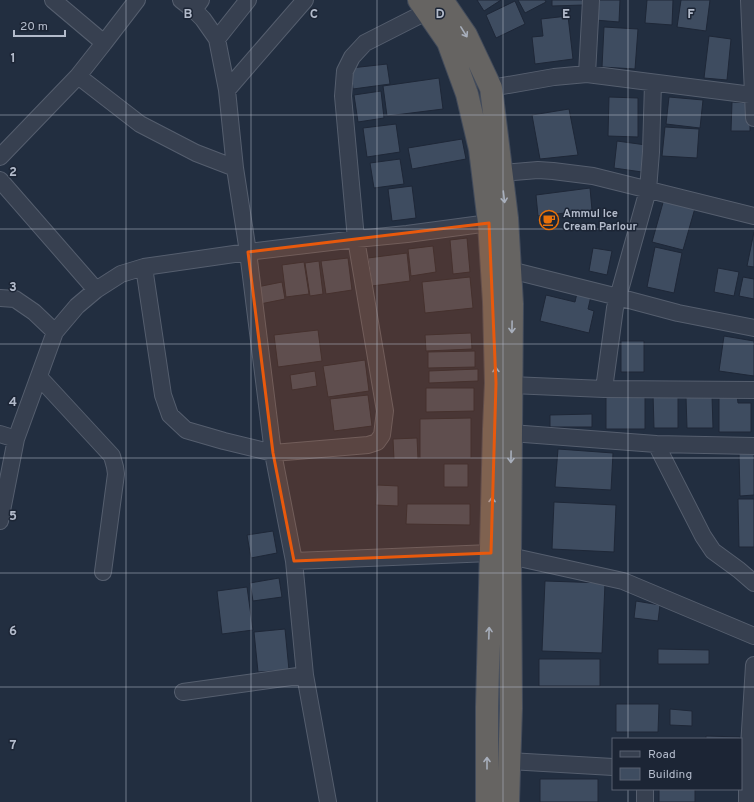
<svg xmlns="http://www.w3.org/2000/svg" width="754" height="802" font-family="Overpass,sans-serif">
	<style>
		.building { fill: #3e4c60; stroke: #1e2737 }
		.lines { fill: none; stroke-linecap: round; stroke-linejoin: round }
		.minor-casing { stroke: #555e6e; stroke-width: 18 }
		.trunk-casing { stroke: #424b5b; stroke-width: 24 }
		.minor { stroke: #374050; stroke-width: 16 }
		.trunk { stroke: #666462; stroke-width: 22 }
		.oneway { stroke: #a7aebb }
		.marked { fill: #e8590c; fill-opacity: 0.2; stroke: #e8590c; stroke-width: 3; stroke-linejoin: round }
		.grid { fill: none; stroke: #b3bbcb; stroke-width: 1; stroke-opacity: 0.55 }
		.labels { text-anchor: middle; dominant-baseline: central; stroke-width: 3; stroke-linejoin: round; paint-order: stroke }
		.poi-label { font-size: 11px; font-weight: bold; fill: #b3bbcb; stroke: #1c2535; text-anchor: start }
		.grid-label { font-size: 13px; text-anchor: middle; font-weight: bold; fill: #b3bbcb; stroke: #1c2535; stroke-width: 3; stroke-linejoin: round; paint-order: stroke }
	</style>
	<rect width="100%" height="100%" fill="#222e40"/>
	<path class="building" d="M 477,0 L 501,0 L 484,11 Z
		M 518,0 L 545,0 L 546,2 L 525,13 Z
		M 552,0 L 583,0 L 583,5 L 552,6 Z
		M 597,0 L 620,0 L 619,22 L 595,20 Z
		M 647,0 L 673,0 L 672,25 L 645,23 Z
		M 681,0 L 710,0 L 706,31 L 677,27 Z
		M 515,1 L 525,24 L 496,38 L 486,15 Z
		M 568,16 L 573,59 L 535,64 L 532,37 L 543,36 L 541,19 Z
		M 604,27 L 638,29 L 635,69 L 602,67 Z
		M 709,36 L 731,39 L 727,80 L 704,78 Z
		M 387,64 L 390,84 L 353,89 L 351,68 Z
		M 439,78 L 443,109 L 387,116 L 383,86 Z
		M 381,91 L 384,118 L 358,122 L 354,95 Z
		M 609,97 L 638,98 L 638,137 L 608,136 Z
		M 669,97 L 703,100 L 700,128 L 666,124 Z
		M 732,102 L 750,103 L 750,131 L 731,131 Z
		M 569,109 L 578,155 L 540,159 L 532,115 Z
		M 396,124 L 400,152 L 367,157 L 363,128 Z
		M 665,127 L 699,129 L 697,158 L 662,156 Z
		M 462,139 L 466,159 L 412,169 L 408,148 Z
		M 617,141 L 646,145 L 642,172 L 614,168 Z
		M 400,159 L 404,184 L 374,188 L 370,163 Z
		M 412,186 L 416,218 L 392,221 L 388,189 Z
		M 590,188 L 592,210 L 538,216 L 536,195 Z
		M 664,199 L 695,208 L 683,250 L 652,242 Z
		M 754,232 L 754,267 L 747,266 Z
		M 467,238 L 470,272 L 453,274 L 450,240 Z
		M 433,246 L 436,272 L 411,276 L 408,249 Z
		M 655,247 L 682,253 L 674,293 L 647,287 Z
		M 593,248 L 612,251 L 607,275 L 589,271 Z
		M 407,253 L 410,281 L 372,286 L 368,258 Z
		M 348,258 L 352,290 L 326,294 L 321,261 Z
		M 319,261 L 323,294 L 310,296 L 305,263 Z
		M 304,262 L 309,294 L 286,297 L 282,265 Z
		M 718,268 L 739,272 L 734,296 L 714,292 Z
		M 470,277 L 473,308 L 425,313 L 422,282 Z
		M 743,277 L 754,279 L 754,299 L 739,296 Z
		M 282,282 L 285,299 L 260,304 L 257,287 Z
		M 577,293 L 591,296 L 588,309 L 594,311 L 589,333 L 540,321 L 546,295 L 575,302 Z
		M 318,330 L 322,361 L 278,367 L 274,335 Z
		M 471,333 L 472,349 L 426,351 L 425,335 Z
		M 724,336 L 754,341 L 754,376 L 719,371 Z
		M 621,341 L 644,341 L 644,372 L 621,372 Z
		M 475,351 L 475,367 L 428,368 L 428,352 Z
		M 365,360 L 369,391 L 328,397 L 323,366 Z
		M 478,369 L 478,381 L 429,383 L 429,371 Z
		M 315,371 L 317,386 L 292,390 L 290,375 Z
		M 426,388 L 474,388 L 474,411 L 426,412 Z
		M 678,392 L 678,428 L 654,428 L 653,393 Z
		M 606,394 L 645,394 L 645,429 L 606,429 Z
		M 719,394 L 737,394 L 738,403 L 751,403 L 751,432 L 719,432 Z
		M 368,395 L 372,426 L 334,431 L 330,399 Z
		M 712,396 L 713,428 L 687,428 L 686,397 Z
		M 592,414 L 592,427 L 550,427 L 550,415 Z
		M 471,418 L 471,458 L 420,458 L 420,419 Z
		M 417,438 L 418,459 L 394,459 L 393,439 Z
		M 558,449 L 613,453 L 611,490 L 555,487 Z
		M 754,452 L 754,495 L 740,496 L 739,453 Z
		M 444,464 L 468,464 L 468,487 L 444,487 Z
		M 377,485 L 398,486 L 398,506 L 376,505 Z
		M 738,499 L 754,499 L 754,547 L 739,547 Z
		M 554,502 L 616,505 L 614,552 L 552,549 Z
		M 407,504 L 470,504 L 470,525 L 406,524 Z
		M 273,531 L 277,553 L 251,558 L 247,535 Z
		M 279,578 L 282,597 L 253,601 L 250,583 Z
		M 545,581 L 605,583 L 602,653 L 542,651 Z
		M 247,587 L 253,630 L 222,634 L 217,591 Z
		M 636,601 L 660,605 L 658,621 L 634,618 Z
		M 285,629 L 289,670 L 258,672 L 254,632 Z
		M 658,649 L 709,650 L 709,664 L 658,664 Z
		M 539,659 L 600,659 L 600,686 L 539,686 Z
		M 616,704 L 659,704 L 658,732 L 616,732 Z
		M 670,709 L 692,711 L 692,726 L 670,725 Z
		M 706,736 L 740,737 L 740,739 L 706,739 Z
		M 540,779 L 598,779 L 598,802 L 540,802 Z
		M 659,789 L 695,789 L 695,802 L 659,802 Z"/>
	<g class="lines">
		<defs>
			<path id="minor" d="M 53,0 L 104,43 L 137,0
				M 181,0 L 194,10
				M 201,0 L 194,10 L 203,19 L 217,39 L 227,90 L 235,168 L 248,252 L 273,453 L 294,561 L 305,675 L 328,802
				M 749,0 L 754,118
				M 217,39 L 248,0
				M 104,43 L 78,76 L 140,124 L 196,153 L 235,168
				M 587,74 L 591,0
				M 491,88 L 554,77 L 587,74 L 752,95
				M 227,90 L 305,0
				M 0,157 L 78,76
				M 501,173 L 538,170 L 553,171 L 593,176 L 754,216
				M 0,180 L 96,290
				M 144,267 L 163,395 L 170,415 L 186,430 L 224,441 L 273,453 L 368,445 L 377,442 L 382,435 L 385,411 L 356,239 L 343,96 L 345,71 L 352,57 L 365,43 L 428,11
				M 510,270 L 618,297 L 678,313 L 754,328
				M 0,298 L 15,299 L 34,312 L 55,332
				M 39,377 L 112,456 L 115,467 L 116,474 L 103,572
				M 511,385 L 604,389 L 754,390
				M 604,389 L 615,308 L 648,190 L 651,152 L 653,83
				M 511,433 L 656,444 L 703,536 L 713,551 L 739,570 L 754,583
				M 0,434 L 16,439
				M 656,444 L 754,446
				M 0,521 L 16,439 L 55,332 L 77,306 L 96,290 L 121,274 L 144,267 L 248,252 L 356,239 L 407,234 L 489,223
				M 510,556 L 623,581 L 754,636
				M 294,561 L 491,553
				M 183,692 L 305,675
				M 509,761 L 613,767
				M 645,789 L 645,802
				M 747,802 L 747,780 L 754,665"/>
			<path id="trunk" d="M 419,0 L 448,42 L 467,94 L 480,149 L 489,223 L 494,302 L 496,383 L 494,429 L 487,707 L 487,802
				M 442,0 L 466,35 L 491,88 L 507,218 L 512,304 L 510,556 L 511,708 L 508,802"/>
		</defs>
		<use href="#minor" class="minor-casing"/>
		<use href="#trunk" class="trunk-casing"/>
		<use href="#minor" class="minor"/>
		<use href="#trunk" class="trunk"/>
	</g>
	<defs><path id="oneway-shaft" d="M-6 0H5M1.5-3L5.5 0L1.5 3" fill="none" stroke-width="1.6" stroke-linecap="round" stroke-linejoin="round"/></defs>
	<g class="oneway">
		<use href="#oneway-shaft" transform="translate(464 32) rotate(58)"/>
		<use href="#oneway-shaft" transform="translate(504 197) rotate(83)"/>
		<use href="#oneway-shaft" transform="translate(512 327) rotate(91)"/>
		<use href="#oneway-shaft" transform="translate(496 373) rotate(-92)"/>
		<use href="#oneway-shaft" transform="translate(511 457) rotate(91)"/>
		<use href="#oneway-shaft" transform="translate(492 503) rotate(-89)"/>
		<use href="#oneway-shaft" transform="translate(489 633) rotate(-88)"/>
		<use href="#oneway-shaft" transform="translate(487 763) rotate(-90)"/>
	</g>
	<path class="marked" d="M 489,223 L 496,383 L 491,553 L 294,561 L 273,453 L 248,252 Z"/>
	<path class="grid" d="M 126,0 L 126,802M 251,0 L 251,802M 377,0 L 377,802M 503,0 L 503,802M 628,0 L 628,739M 0,115 L 754,115M 0,229 L 754,229M 0,344 L 754,344M 0,458 L 754,458M 0,573 L 754,573M 0,687 L 754,687M 628,789 L 628,802"/>
	<defs>
		<symbol id="cafe-ring" viewBox="-11 -11 22 22"><circle r="9.5" fill="#1c2535" stroke="#e8710a" stroke-width="1.5"/><path d="M-5.5-4.5H6V0H3Q3 3.5 0 3.5H-2.5Q-5.5 3.5-5.5 0ZM3-3.2v2h1.7v-2ZM-6 4.5H4V6H-6Z" fill="#e8710a"/></symbol>
	</defs>
	<g fill-rule="evenodd">
		<use href="#cafe-ring" x="538" y="209" width="22" height="22"/>
	</g>
	<g class="labels">
		<g class="poi-label">
			<text x="563" y="214">Ammul Ice<tspan x="563" dy="13">Cream Parlour</tspan></text>
		</g>
	</g>
	<g class="grid-label">
		<text x="188" y="18">B</text>
		<text x="314" y="18">C</text>
		<text x="440" y="18">D</text>
		<text x="566" y="18">E</text>
		<text x="691" y="18">F</text>
		<text x="13" y="62">1</text>
		<text x="13" y="176">2</text>
		<text x="13" y="291">3</text>
		<text x="13" y="406">4</text>
		<text x="13" y="520">5</text>
		<text x="13" y="635">6</text>
		<text x="13" y="749">7</text>
	</g>
	<rect x="612" y="738" width="130" height="52" fill="#1c2535" stroke="#586171"/>
	<rect x="620" y="751" width="20" height="6" fill="#374050" stroke="#586171"/>
	<text x="648" y="758" font-size="12" fill="#b3bbcb">Road</text>
	<rect x="620" y="768" width="20" height="12" fill="#3e4c60" stroke="#586171"/>
	<text x="648" y="778" font-size="12" fill="#b3bbcb">Building</text>
	<path d="M14 30v6h51v-6" fill="none" stroke="#b3bbcb" stroke-width="2"/>
	<text x="20" y="30" font-size="12" fill="#b3bbcb" stroke="#1c2535" stroke-width="3" paint-order="stroke">20 m</text>
</svg>
